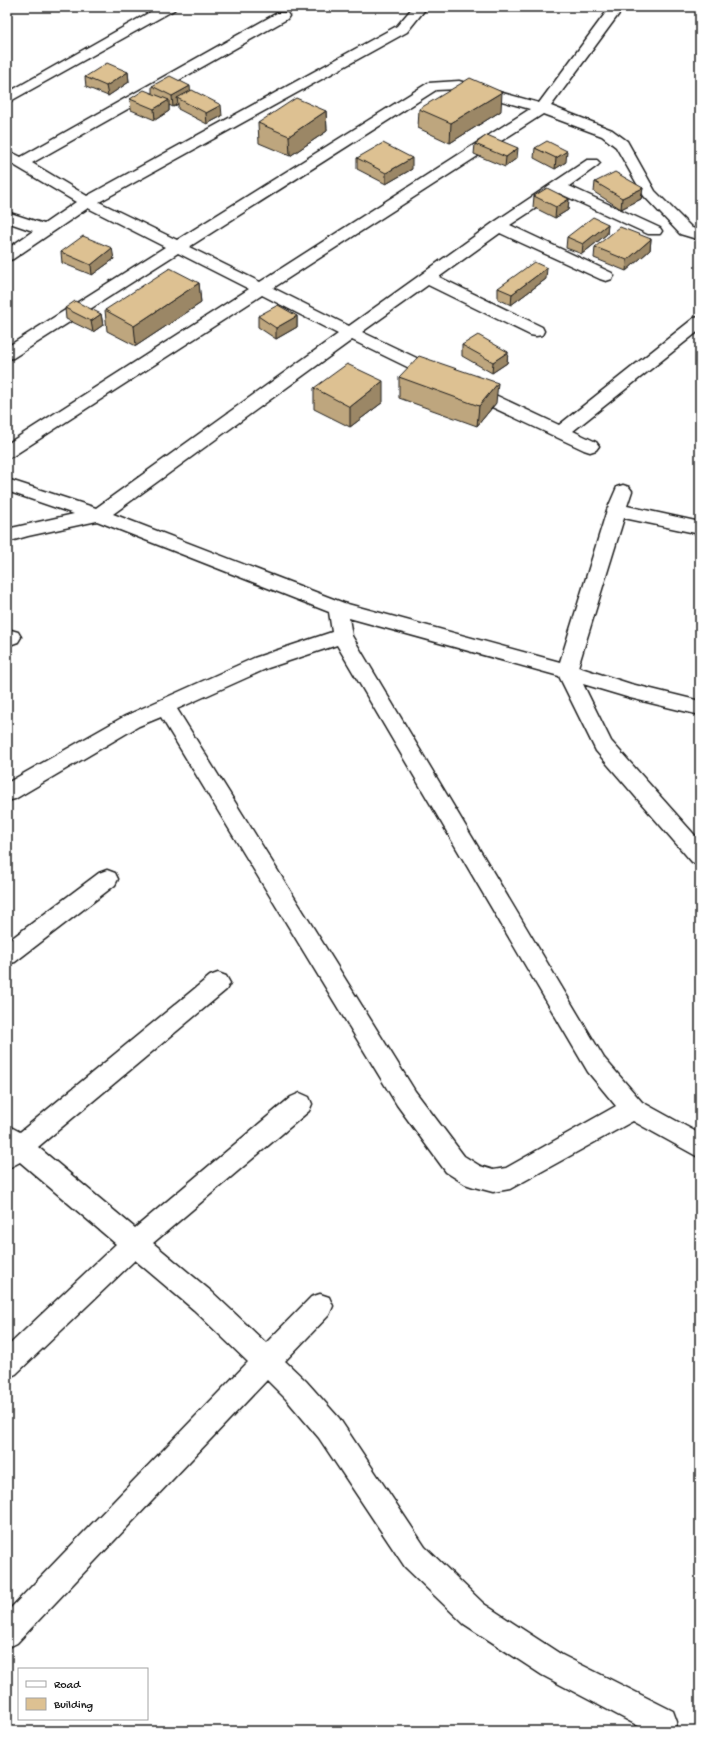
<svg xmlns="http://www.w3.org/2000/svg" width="707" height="1738" font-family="'Gochi Hand',sans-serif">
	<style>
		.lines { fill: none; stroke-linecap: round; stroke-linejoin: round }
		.street-casing { stroke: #1c1c1c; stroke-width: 3 }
		.street { fill: #fff; fill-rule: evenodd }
		.wall { fill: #bea67e; stroke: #1c1c1c }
		.shaded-wall { fill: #9b8766; stroke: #1c1c1c }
		.building { fill: #ddc192; stroke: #1c1c1c }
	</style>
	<rect width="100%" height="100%" fill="#fff"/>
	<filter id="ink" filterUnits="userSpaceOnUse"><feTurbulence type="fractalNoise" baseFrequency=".025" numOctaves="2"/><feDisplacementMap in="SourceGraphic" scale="8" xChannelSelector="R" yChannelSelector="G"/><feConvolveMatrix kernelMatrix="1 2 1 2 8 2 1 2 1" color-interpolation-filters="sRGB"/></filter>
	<g filter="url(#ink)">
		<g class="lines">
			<defs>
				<path id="street" d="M 159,7 L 176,7 L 174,10 L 7,103 L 7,93 Z
					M 413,7 L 427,7 L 407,32 L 99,202 L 177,240 L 428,83 L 459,81 L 539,103 L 610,7 L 624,7 L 551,106 L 612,130 L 627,141 L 655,191 L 692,228 L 700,230 L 700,240 L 680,234 L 644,196 L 616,147 L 602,136 L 543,114 L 273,288 L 349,326 L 493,223 L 587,160 L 597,160 L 600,163 L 597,166 L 569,186 L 660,228 L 662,231 L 660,234 L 648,234 L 559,193 L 510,225 L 612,273 L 614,276 L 612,279 L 606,281 L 600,279 L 500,233 L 439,277 L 542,327 L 544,331 L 542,335 L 536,336 L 530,335 L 428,285 L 362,332 L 446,372 L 449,376 L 446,380 L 440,381 L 434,380 L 352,340 L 113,514 L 344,603 L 560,662 L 607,510 L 617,487 L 623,485 L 629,487 L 632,491 L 627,506 L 700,522 L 700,534 L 624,518 L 578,667 L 631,684 L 700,701 L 700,715 L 630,698 L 583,684 L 611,741 L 700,841 L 700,865 L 692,862 L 596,751 L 559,676 L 349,618 L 352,636 L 604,1058 L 642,1102 L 700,1134 L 700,1158 L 633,1121 L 510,1189 L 493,1192 L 474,1187 L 465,1184 L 446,1172 L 397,1105 L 161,717 L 139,726 L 15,799 L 7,801 L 7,783 L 125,716 L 254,658 L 332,632 L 329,612 L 97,521 L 28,536 L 7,542 L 7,529 L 74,514 L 7,491 L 7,479 L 96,508 L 338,334 L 262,295 L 13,456 L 7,458 L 7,444 L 249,289 L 178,253 L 13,358 L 7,359 L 7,347 L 165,247 L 88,208 L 13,259 L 7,261 L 7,249 L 33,231 L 7,222 L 7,212 L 44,224 L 76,202 L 7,161 L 7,150 L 21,157 L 277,13 L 287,13 L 289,16 L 287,19 L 32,163 L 87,196 L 397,26 ZM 459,89 L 530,109 L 260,282 L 189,247 L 436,90 ZM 337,645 L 588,1072 L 616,1106 L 506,1168 L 493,1170 L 480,1166 L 464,1156 L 415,1091 L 177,709 L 268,668 Z
					M 700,317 L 700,330 L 573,431 L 596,442 L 599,446 L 596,450 L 590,452 L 584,450 L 464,394 L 461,390 L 464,386 L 470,385 L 476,386 L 559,425 L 694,318 Z
					M 11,630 L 18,632 L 21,637 L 18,642 L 7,646 L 7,631 Z
					M 107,870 L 115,873 L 118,879 L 115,885 L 15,962 L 7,964 L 7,942 L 99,873 Z
					M 218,973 L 226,976 L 230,983 L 226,990 L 38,1147 L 135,1228 L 291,1097 L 300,1093 L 309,1097 L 312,1104 L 309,1111 L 153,1243 L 212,1292 L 266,1343 L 311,1297 L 320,1294 L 329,1297 L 333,1306 L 329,1315 L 285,1361 L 306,1381 L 339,1418 L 425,1547 L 484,1604 L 562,1655 L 673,1711 L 677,1722 L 673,1731 L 648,1731 L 542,1675 L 464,1624 L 405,1567 L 319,1438 L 286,1399 L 267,1380 L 17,1643 L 7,1648 L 7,1612 L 248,1362 L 194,1310 L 135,1260 L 16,1374 L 7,1378 L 7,1347 L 116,1244 L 20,1162 L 7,1169 L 7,1125 L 20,1132 L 210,976 Z"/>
			</defs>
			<use href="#street" class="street-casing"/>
			<use href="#street" class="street"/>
		</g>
		<path class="wall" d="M 128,72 L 129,82 L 108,96 L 86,87 L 85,77 Z
			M 152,86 L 191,91 L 222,116 L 207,124 L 178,109 L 178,104 L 173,107 L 169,105 L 169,111 L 155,120 L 131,110 L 130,99 L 152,93 Z
			M 419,109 L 501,111 L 450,143 L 418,128 Z
			M 326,111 L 327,131 L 290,156 L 259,143 L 258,123 Z
			M 475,144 L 517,158 L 505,167 L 474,154 Z
			M 535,148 L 566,162 L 555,169 L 534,158 Z
			M 357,158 L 412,169 L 386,184 L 357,169 Z
			M 595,182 L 643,188 L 641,199 L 621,209 L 594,192 Z
			M 534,196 L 569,199 L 568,210 L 555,218 L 533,207 Z
			M 608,224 L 607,234 L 582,254 L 566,248 L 567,237 Z
			M 651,239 L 650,250 L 626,271 L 594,258 L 595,247 Z
			M 61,252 L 114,259 L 92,275 L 62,263 Z
			M 546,279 L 511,305 L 498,299 L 498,288 Z
			M 199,283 L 201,303 L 136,346 L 107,331 L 105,310 Z
			M 65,308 L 101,314 L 103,325 L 93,332 L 66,319 Z
			M 258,316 L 297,316 L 297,327 L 276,339 L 258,327 Z
			M 462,345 L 508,352 L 507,363 L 492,373 L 462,356 Z
			M 399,377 L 496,403 L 477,426 L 399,398 Z
			M 314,388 L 383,402 L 350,427 L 314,409 Z"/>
		<path class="shaded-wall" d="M 128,72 L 129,82 L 108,96 L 106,86 Z
			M 190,86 L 191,96 L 177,98 L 178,104 L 173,107 L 172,96 Z
			M 502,92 L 501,111 L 450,143 L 451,123 Z
			M 169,100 L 169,111 L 155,120 L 154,109 Z
			M 221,105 L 222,116 L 207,124 L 206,113 Z
			M 326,111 L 327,131 L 290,156 L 289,136 Z
			M 518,148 L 517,158 L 505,167 L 506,157 Z
			M 567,151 L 566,162 L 555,169 L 556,158 Z
			M 412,158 L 412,169 L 386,184 L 386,173 Z
			M 643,188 L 641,199 L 621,209 L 622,198 Z
			M 569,199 L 568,210 L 555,218 L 556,207 Z
			M 608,224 L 607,234 L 582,254 L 583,244 Z
			M 651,239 L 650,250 L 626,271 L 627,260 Z
			M 112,248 L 114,259 L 92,275 L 91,265 Z
			M 547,268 L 546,279 L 511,305 L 512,294 Z
			M 199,283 L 201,303 L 136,346 L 134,326 Z
			M 101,314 L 103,325 L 93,332 L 91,321 Z
			M 297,316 L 297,327 L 276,339 L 276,328 Z
			M 508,352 L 507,363 L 492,373 L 493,362 Z
			M 383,381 L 383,402 L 350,427 L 350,407 Z
			M 498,383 L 496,403 L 477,426 L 479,406 Z"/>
		<path class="building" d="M 107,63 L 128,72 L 106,86 L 85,77 Z
			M 170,76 L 190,86 L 172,96 L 152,86 Z
			M 470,78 L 502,92 L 451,123 L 419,109 Z
			M 144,90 L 169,100 L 154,109 L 130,99 Z
			M 192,90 L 221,105 L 206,113 L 177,98 Z
			M 296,98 L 326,111 L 289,136 L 258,123 Z
			M 487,135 L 518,148 L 506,157 L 475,144 Z
			M 547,141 L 567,151 L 556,158 L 535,148 Z
			M 383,143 L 412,158 L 386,173 L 357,158 Z
			M 615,172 L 643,188 L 622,198 L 595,182 Z
			M 547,188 L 569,199 L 556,207 L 534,196 Z
			M 593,217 L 608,224 L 583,244 L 567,237 Z
			M 620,227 L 651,239 L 627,260 L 595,247 Z
			M 83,236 L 112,248 L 91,265 L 61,252 Z
			M 534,262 L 547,268 L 512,294 L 498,288 Z
			M 170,268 L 199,283 L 134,326 L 105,310 Z
			M 75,301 L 101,314 L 91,321 L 65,308 Z
			M 278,305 L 297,316 L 276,328 L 258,316 Z
			M 478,335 L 508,352 L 493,362 L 462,345 Z
			M 419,356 L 498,383 L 479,406 L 399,377 Z
			M 347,364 L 383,381 L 350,407 L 314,388 Z"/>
	</g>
	<rect width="707" height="1738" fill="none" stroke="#fff" stroke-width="24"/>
	<rect x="12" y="12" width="683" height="1714" fill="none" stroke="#1c1c1c" stroke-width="1.5" filter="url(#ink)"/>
	<rect x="18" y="1668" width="130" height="52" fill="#ffffff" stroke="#a4a4a4"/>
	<rect x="26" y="1681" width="20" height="6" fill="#ffffff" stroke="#a4a4a4"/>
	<text x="54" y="1688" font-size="12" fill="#1c1c1c">Road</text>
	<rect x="26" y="1698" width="20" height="12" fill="#ddc192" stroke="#a4a4a4"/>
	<text x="54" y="1708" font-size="12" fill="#1c1c1c">Building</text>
</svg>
